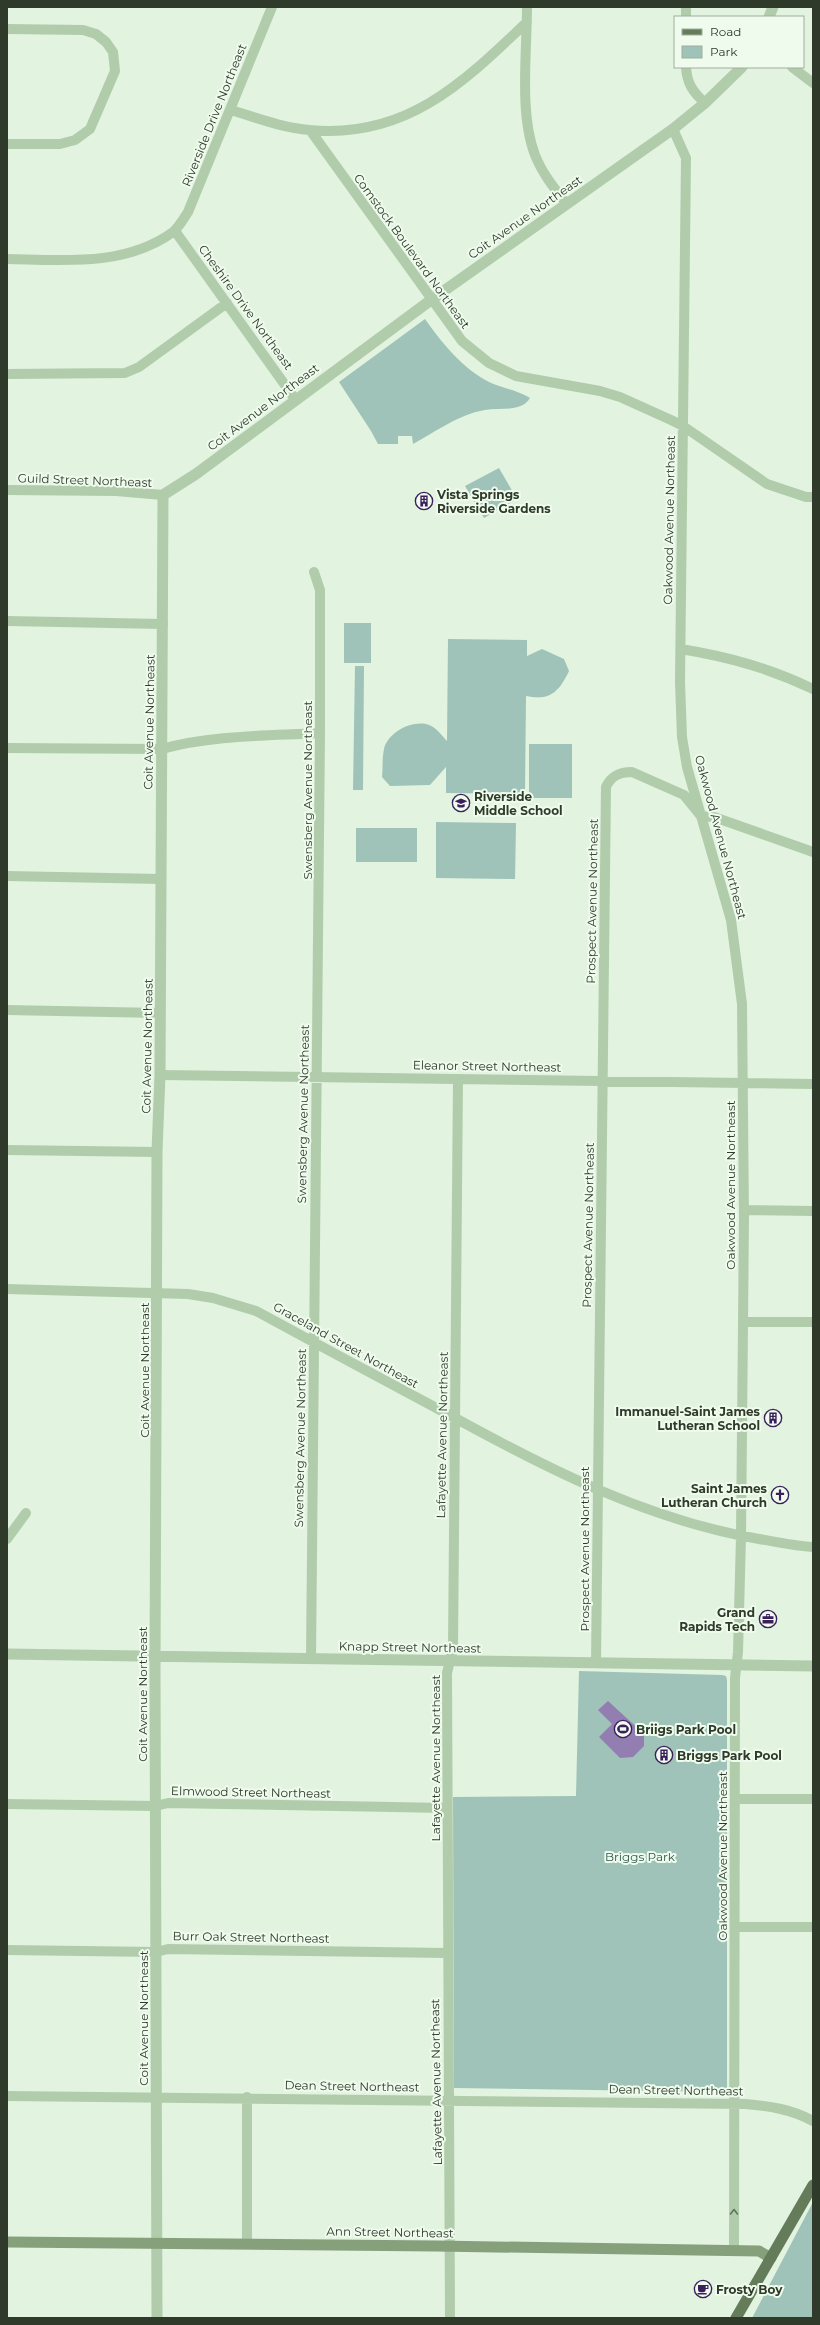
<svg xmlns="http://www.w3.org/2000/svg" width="820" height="2325" font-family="Montserrat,sans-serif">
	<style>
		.green { fill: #9fc3b9 }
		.water { fill: #937eb1 }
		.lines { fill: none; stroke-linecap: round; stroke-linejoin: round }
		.minor { stroke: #b1ccab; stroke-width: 10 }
		.tertiary { stroke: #b1ccab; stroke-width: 11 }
		.secondary { stroke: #86a07c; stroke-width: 11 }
		.primary { stroke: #657c5b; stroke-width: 11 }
		.oneway { stroke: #63745e }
		.labels { text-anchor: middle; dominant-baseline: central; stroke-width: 4; stroke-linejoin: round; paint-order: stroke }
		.street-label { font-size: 12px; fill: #2f3a2a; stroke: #eefbed }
		.poi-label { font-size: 12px; font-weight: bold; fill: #2f3a2a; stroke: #eefbed; text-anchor: start }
		.park-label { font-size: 12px; fill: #2e594d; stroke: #eefbed }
	</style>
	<rect width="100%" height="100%" fill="#e2f3e0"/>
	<path class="green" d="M 425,319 C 442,343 462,368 489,382 C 502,388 517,390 530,398 C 521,413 500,407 485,410 C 460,414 435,432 413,444 L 412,436 L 398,436 L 398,444 L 378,444 L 371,431 L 339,382 Z
		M 499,468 L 517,499 L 484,518 L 465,486 Z
		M 344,623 L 371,623 L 371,663 L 344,663 Z
		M 448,639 L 527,640 L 527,656 L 542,649 L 564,659 L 569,671 C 559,692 550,701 526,696 L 525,794 L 446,793 L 446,767 L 430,785 L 390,786 L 382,777 C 383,768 382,758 384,749 C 388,732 413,719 429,725 C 437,728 442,736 447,741 Z
		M 355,666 L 364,666 L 363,790 L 353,790 Z
		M 529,744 L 572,744 L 572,798 L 529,798 Z
		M 436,822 L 516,823 L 515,879 L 436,878 Z
		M 356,828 L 417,828 L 417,862 L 356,862 Z
		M 579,1671 L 722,1675 L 726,1676 L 727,1680 L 727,2092 L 454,2088 L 453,1797 L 576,1796 Z
		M 813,2202 L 813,2318 L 752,2318 Z"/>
	<path class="water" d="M 608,1701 L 644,1734 L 644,1746 L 633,1757 L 620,1758 L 599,1737 L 612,1724 L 598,1710 Z"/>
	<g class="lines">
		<path class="minor" d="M 527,7 C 527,52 519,114 535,155 C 542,173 554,188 566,203
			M 686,17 L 686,7
			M 7,29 L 83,30 L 96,34 L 106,42 L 113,52 L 115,71 L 90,129 L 75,140 L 60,144 L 7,144
			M 686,67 C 687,84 693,92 705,103
			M 792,67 L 813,83
			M 231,110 C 257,118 283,128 310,130 C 406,139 463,83 527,22
			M 673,129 L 686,158 L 680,682 L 682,737 L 687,767 L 731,920 L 742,1004 L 744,1218 L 741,1536 L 738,1652 L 735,1678 L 734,2251
			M 310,130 L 462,341 L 489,363 L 516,376 L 600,391 L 620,397 L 671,420 L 683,426 L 767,484 L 806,497 L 813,497
			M 175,231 L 295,399
			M 7,259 C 63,260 125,267 173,232 C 179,227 184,218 188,212 L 272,7
			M 7,374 L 125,373 L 139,367 L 227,303
			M 7,490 L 116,491 L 163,495
			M 7,621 L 163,624
			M 681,649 C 729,657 769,668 813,689
			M 7,748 L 162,749 C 212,735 268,736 320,733
			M 7,876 L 161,879
			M 7,1010 L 160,1013
			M 160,1075 L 813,1084
			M 7,1150 L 157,1152
			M 744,1210 L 813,1211
			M 7,1289 L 188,1294 L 213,1298 L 256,1311 C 322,1347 389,1383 455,1418 C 552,1471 649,1520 759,1539 C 777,1542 795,1546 813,1547
			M 743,1322 L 813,1322
			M 7,1539 L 26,1513
			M 311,1658 L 320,733 L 320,590 L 314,572
			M 596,1663 L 606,787 C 611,776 619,772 632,772 L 684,795 L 701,816 L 714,817 L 813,852
			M 735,1799 L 813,1799
			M 7,1804 L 156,1806 L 168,1803 L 447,1808
			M 735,1927 L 813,1927
			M 7,1950 L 156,1952 L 168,1949 L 447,1953
			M 7,2096 L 745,2104 C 769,2106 791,2109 813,2121
			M 247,2097 L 247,2243
			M 450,2318 L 447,1673 L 453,1648 L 458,1079"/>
		<path class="tertiary" d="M 769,17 L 773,7
			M 7,1654 L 813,1666
			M 157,2318 L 155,1669 L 157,1152 L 160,1075 L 163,495 L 196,474 L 431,300 L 673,129 L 705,103 L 742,67"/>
		<path class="secondary" d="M 7,2242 L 436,2246 L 759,2251 L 771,2258"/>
		<path class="primary" d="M 736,2318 L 813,2185"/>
	</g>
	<defs><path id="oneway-chevron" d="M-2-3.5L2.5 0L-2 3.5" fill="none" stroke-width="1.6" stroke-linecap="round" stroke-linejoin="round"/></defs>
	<use class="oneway" href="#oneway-chevron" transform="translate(734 2212) rotate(-90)"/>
	<defs>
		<symbol id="building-ring" viewBox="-11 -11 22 22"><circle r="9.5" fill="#eefbed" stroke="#3a1f5c" stroke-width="1.5"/><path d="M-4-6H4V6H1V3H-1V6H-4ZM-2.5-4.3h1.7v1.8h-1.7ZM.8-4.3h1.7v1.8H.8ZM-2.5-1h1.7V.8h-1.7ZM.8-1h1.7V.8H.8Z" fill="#3a1f5c"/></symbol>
		<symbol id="school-ring" viewBox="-11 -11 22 22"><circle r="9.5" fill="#eefbed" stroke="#3a1f5c" stroke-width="1.5"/><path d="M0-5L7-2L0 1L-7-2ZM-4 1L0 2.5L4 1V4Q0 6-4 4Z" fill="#3a1f5c"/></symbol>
		<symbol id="church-ring" viewBox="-11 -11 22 22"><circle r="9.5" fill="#eefbed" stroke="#3a1f5c" stroke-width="1.5"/><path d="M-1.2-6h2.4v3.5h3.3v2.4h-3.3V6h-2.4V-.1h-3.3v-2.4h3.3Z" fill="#3a1f5c"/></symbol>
		<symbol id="office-ring" viewBox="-11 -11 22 22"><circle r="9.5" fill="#eefbed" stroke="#3a1f5c" stroke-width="1.5"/><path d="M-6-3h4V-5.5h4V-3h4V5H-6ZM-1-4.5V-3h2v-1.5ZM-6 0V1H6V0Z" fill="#3a1f5c"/></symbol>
		<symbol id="stadium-ring" viewBox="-11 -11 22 22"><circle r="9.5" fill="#eefbed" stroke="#3a1f5c" stroke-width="1.5"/><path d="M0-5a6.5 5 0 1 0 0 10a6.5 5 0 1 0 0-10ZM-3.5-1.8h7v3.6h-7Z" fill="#3a1f5c"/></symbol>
		<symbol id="cafe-ring" viewBox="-11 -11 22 22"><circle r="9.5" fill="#eefbed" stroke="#3a1f5c" stroke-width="1.5"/><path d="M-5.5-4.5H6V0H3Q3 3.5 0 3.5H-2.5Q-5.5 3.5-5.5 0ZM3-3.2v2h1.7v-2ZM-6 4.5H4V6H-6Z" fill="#3a1f5c"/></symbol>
	</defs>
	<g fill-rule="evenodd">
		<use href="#building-ring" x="414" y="491" width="20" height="20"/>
		<use href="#school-ring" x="451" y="793" width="20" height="20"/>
		<use href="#building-ring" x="763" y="1408" width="20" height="20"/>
		<use href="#church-ring" x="770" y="1485" width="20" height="20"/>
		<use href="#office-ring" x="758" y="1609" width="20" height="20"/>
		<use href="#stadium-ring" x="613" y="1719" width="20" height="20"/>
		<use href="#building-ring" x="654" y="1745" width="20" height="20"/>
		<use href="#cafe-ring" x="693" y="2279" width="20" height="20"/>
	</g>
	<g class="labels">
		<g class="street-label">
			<text transform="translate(214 115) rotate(-68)">Riverside Drive Northeast</text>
			<text transform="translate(525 217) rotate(-35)">Coit Avenue Northeast</text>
			<text transform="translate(412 251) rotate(54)">Comstock Boulevard Northeast</text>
			<text transform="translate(246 307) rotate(54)">Cheshire Drive Northeast</text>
			<text transform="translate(263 407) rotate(-37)">Coit Avenue Northeast</text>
			<text transform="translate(85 480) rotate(2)">Guild Street Northeast</text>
			<text transform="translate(669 520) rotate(-89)">Oakwood Avenue Northeast</text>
			<text transform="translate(149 722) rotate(-89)">Coit Avenue Northeast</text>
			<text transform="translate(307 790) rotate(-90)">Swensberg Avenue Northeast</text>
			<text transform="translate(721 837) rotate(75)">Oakwood Avenue Northeast</text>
			<text transform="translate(592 901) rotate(-89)">Prospect Avenue Northeast</text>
			<text transform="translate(147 1046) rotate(-89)">Coit Avenue Northeast</text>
			<text transform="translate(487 1066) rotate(1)">Eleanor Street Northeast</text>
			<text transform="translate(303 1114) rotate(-89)">Swensberg Avenue Northeast</text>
			<text transform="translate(730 1185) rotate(-90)">Oakwood Avenue Northeast</text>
			<text transform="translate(588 1225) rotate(-89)">Prospect Avenue Northeast</text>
			<text transform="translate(346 1345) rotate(29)">Graceland Street Northeast</text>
			<text transform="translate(144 1370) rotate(-90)">Coit Avenue Northeast</text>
			<text transform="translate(442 1435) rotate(-89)">Lafayette Avenue Northeast</text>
			<text transform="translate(300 1438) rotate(-89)">Swensberg Avenue Northeast</text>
			<text transform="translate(584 1549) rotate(-90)">Prospect Avenue Northeast</text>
			<text transform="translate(410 1647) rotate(1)">Knapp Street Northeast</text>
			<text transform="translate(142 1694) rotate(-90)">Coit Avenue Northeast</text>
			<text transform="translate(435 1758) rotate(-90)">Lafayette Avenue Northeast</text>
			<text transform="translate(251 1792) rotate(1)">Elmwood Street Northeast</text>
			<text transform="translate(722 1856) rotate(-90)">Oakwood Avenue Northeast</text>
			<text transform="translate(251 1937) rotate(1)">Burr Oak Street Northeast</text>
			<text transform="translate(143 2018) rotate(-90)">Coit Avenue Northeast</text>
			<text transform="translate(436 2082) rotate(-91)">Lafayette Avenue Northeast</text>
			<text transform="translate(352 2086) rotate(1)">Dean Street Northeast</text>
			<text transform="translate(676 2090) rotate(1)">Dean Street Northeast</text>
			<text transform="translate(390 2232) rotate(1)">Ann Street Northeast</text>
		</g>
		<g class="poi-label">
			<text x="437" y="494">Vista Springs<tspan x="437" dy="14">Riverside Gardens</tspan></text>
			<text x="474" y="796">Riverside<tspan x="474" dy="14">Middle School</tspan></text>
			<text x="760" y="1411" text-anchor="end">Immanuel-Saint James<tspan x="760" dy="14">Lutheran School</tspan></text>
			<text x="767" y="1488" text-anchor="end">Saint James<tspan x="767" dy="14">Lutheran Church</tspan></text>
			<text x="755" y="1612" text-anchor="end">Grand<tspan x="755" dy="14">Rapids Tech</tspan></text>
			<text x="636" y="1729">Briigs Park Pool</text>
			<text x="677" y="1755">Briggs Park Pool</text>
			<text x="716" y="2289">Frosty Boy</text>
		</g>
		<g class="park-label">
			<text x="640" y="1856">Briggs Park</text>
		</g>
	</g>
	<rect width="820" height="2325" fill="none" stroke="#2f3a2a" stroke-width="16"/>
	<rect x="674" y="16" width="130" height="52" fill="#eefbed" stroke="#a2ae9f"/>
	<rect x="682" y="29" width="20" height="6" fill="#657c5b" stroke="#a2ae9f"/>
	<text x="710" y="36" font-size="12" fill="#2f3a2a">Road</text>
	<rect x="682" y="46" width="20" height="12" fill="#9fc3b9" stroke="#a2ae9f"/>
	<text x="710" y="56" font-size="12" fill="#2f3a2a">Park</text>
</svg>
